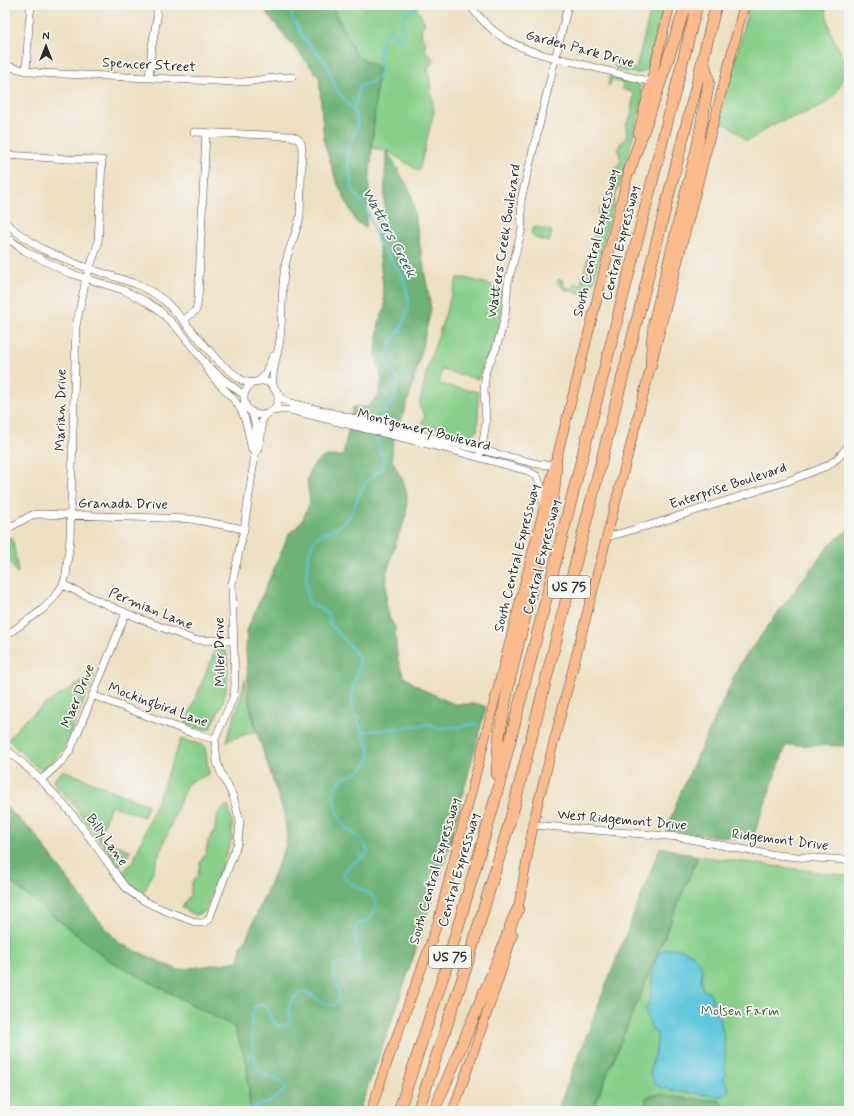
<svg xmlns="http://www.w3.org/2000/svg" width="854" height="1116" font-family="Mynerve,sans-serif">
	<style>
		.green { fill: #89cf8a; stroke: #5a7d5a }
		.forest { fill: #6eb276; stroke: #4c6e50 }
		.water { fill: #5fc7db; stroke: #457983 }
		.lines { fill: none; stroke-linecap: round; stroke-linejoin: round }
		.stream { stroke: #5fc7db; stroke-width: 2 }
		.minor-casing { stroke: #484642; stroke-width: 8 }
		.major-casing { stroke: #484642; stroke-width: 10 }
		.highway-casing { stroke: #484642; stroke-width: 12 }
		.minor { stroke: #fff; stroke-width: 7 }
		.major { stroke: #fbbb8d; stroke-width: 9 }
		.highway { stroke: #fbbb8d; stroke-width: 11 }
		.labels { text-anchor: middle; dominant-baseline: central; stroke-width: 3.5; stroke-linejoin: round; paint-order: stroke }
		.shield { fill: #f6f6f2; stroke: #686867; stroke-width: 1 }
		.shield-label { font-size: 13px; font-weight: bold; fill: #2b2b2b }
		.street-label { font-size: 14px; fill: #2b2b2b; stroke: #f6f6f2 }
		.park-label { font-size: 14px; fill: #475c48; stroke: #f6f6f2 }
		.water-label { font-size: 15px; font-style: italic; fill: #3b5a60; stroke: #f6f6f2 }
	</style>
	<rect width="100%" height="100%" fill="#f6f6f2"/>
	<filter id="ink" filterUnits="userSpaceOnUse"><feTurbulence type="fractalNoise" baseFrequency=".025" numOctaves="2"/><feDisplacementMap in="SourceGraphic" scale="8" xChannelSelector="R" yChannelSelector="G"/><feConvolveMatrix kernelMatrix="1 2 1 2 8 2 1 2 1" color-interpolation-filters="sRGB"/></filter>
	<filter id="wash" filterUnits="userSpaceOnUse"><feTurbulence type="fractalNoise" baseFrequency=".012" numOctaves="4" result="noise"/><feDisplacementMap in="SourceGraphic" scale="16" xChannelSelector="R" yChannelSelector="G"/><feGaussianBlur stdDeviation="0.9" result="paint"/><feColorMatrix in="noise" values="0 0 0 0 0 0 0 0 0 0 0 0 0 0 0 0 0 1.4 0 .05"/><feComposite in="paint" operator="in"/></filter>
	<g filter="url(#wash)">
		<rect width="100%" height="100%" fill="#eee0c2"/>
		<path class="green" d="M 335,5 L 414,5 L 425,23 L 421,28 L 422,38 L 426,42 C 423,55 429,52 435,60 L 428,68 L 434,111 L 419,171 L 386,150 L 372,148 L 378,67 L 356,56 L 337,16 Z
			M 652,5 L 664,5 L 647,69 C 638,77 627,71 616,69 L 614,64 L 636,69 Z
			M 749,5 L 826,5 C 826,16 829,28 833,38 C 836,45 842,51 843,60 C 844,66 843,72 842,78 C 836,111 797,113 772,125 C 763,130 755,138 746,141 C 739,133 730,124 719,123 Z
			M 611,76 L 614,76 L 633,81 L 637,83 L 640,86 L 642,100 L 624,173 L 617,189 L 592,287 L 588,291 L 582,294 L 564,289 L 558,283 L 558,280 L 559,279 L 564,281 L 563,286 L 572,289 L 573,285 L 575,283 L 581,285 L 600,209 C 613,209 608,201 607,193 L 615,186 L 615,181 L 613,171 L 621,161 L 618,148 L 620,144 L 627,137 L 626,128 L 626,125 L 632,114 L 632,105 L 634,97 L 632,92 L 622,89 L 623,83 L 611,80 L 610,85 L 608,85 L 609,79 Z
			M 533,227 L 535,227 L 552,231 L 549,242 L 535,238 L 531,233 Z
			M 457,278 L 465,278 L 499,287 L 502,291 L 502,297 L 501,315 L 497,332 L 478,379 L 442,370 L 439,384 L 478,392 L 478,417 L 477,431 L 472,436 L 422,424 L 425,415 L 419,407 L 428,367 Z
			M 11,537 L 13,541 L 18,572 L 17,573 L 5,555 L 5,540 Z
			M 215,650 L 218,650 L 226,651 C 228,663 228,677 226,689 C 225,700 215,719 210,729 L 203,729 L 185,725 Z
			M 95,674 L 63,750 L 45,769 L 39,769 L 8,740 L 22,723 L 45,704 Z
			M 245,679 L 248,699 L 256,731 L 226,741 L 240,700 Z
			M 181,739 L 205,746 L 209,774 L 190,782 L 186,786 L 145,891 L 140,894 C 131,893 122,882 122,873 L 134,860 Z
			M 63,770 L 148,805 L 144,817 L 111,805 L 99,837 L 101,840 L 130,850 C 128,856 125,861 120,865 L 114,859 L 72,803 L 57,788 L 53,781 Z
			M 228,805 L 232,823 L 232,838 L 205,911 L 196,915 L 187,911 L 186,909 L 182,908 L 190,895 L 192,882 L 198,875 L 200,863 L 206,853 L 208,841 L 214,832 L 218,814 L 222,809 Z
			M 698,856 L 849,876 L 849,1111 L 592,1111 Z
			M 8,880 L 107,959 L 234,1027 L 247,1064 L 250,1111 L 5,1111 L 5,883 Z"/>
		<path class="forest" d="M 264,5 L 335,5 L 337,16 L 356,55 L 378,67 L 366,228 L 356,222 L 336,180 L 324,142 L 319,77 L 267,14 Z
			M 386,149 L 411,193 L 431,309 L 419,361 L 410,394 L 392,447 L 392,460 L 403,481 L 407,495 L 406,516 L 397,539 L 387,572 L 386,603 L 389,617 L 395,627 L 396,645 L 398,661 L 404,677 L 424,690 L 454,704 L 478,704 L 486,707 L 444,865 L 393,1018 L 359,1111 L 250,1111 L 247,1064 L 234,1027 L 107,959 L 8,880 L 5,883 L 5,806 L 33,832 L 96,917 L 119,943 L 178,970 L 239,961 L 241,947 L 246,939 L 285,848 L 287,835 L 284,814 L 257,732 L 249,699 L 246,651 L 247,630 L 290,532 L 297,527 L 303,519 L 310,502 L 307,480 L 310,470 L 317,461 L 326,456 L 343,456 L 353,407 L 368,407 L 379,394 L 382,380 L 376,354 L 379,321 L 385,308 L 376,217 L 384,210 Z
			M 849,529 L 849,746 L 786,745 L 752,840 L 666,831 L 681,791 L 741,662 L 830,544 Z
			M 660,847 L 698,856 L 592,1111 L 557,1111 Z
			M 661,1094 C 680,1099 700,1100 720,1100 L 722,1104 L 722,1111 L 654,1111 L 646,1107 C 643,1094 651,1095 661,1094 Z"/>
		<path class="water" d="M 666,949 C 670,949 676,948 681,949 C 690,952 701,959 702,969 C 703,976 698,984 704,990 C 706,992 710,991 711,995 C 713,998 712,1003 713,1007 C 715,1010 716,1012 718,1015 C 726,1036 727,1060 724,1082 L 728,1085 L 729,1089 L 724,1096 L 720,1096 L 681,1092 L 659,1087 L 656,1084 L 650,1074 L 657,1043 L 657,1034 L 650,1026 L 647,1016 L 646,1009 L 651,997 L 652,978 L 656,961 L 660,952 Z"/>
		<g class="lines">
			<path class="stream" d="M 292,5 L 291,13 L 293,19 L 296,23 L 302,36 L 326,63 L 332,77 L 336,89 L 355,113 L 357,118 L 357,126 L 355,133 L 348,147 L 347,152 L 347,159 L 352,186 L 355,194 L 363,203 L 370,218 L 378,242 L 403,277 L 409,301 L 408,308 L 402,327 L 391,342 L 387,352 L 387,359 L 397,380 L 397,386 L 394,400 L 384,410 L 379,423
				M 352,109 L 357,101 L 358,92 L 360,86 C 366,84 374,82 378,77 C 381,73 380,70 380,65 C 379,53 380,38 389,29 L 394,32 L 397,40 L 401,40 L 404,37 L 402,19 L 406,14 L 420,5
				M 363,732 L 416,726 L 429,724 L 439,728 L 461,727 L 470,724 L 477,725
				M 249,1111 L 248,1109 C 252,1106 257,1107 261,1105 C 271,1102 280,1097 286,1088 C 281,1075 269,1080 261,1073 C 253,1065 249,1023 253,1013 C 253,1011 254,1009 255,1007 L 261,1005 L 267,1007 C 271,1019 273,1029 288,1025 C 292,1019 290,1015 289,1009 C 289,1000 297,995 304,991 C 315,995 322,1006 334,1005 C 346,993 332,982 333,967 C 342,959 349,967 355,962 C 365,956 351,938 356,928 C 359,922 363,922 368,920 C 374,916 378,904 374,898 C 369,890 344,885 344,874 C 344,866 363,860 368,852 L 366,847 L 362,840 L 346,829 L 338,814 L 333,796 L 334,790 L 341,780 L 345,777 L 355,774 L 363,768 L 369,759 L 369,747 L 354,712 L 352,703 L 353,684 L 358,672 L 360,661 L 355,651 L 330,624 L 328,614 L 320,608 L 310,604 L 308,600 L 306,578 L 308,556 L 313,541 L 322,533 C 332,532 344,524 350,516 C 355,505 360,489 368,480 C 373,475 384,470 385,462 C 385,458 381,455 380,451 C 378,445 377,439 377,433"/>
		</g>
	</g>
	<g filter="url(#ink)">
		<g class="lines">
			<defs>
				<path id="minor" d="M 470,5 C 479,18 491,30 505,39 C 525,51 550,57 574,62 C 599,69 625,75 651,82
					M 5,64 L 14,68 L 39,73 L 238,82 C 256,82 274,76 292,77
					M 26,71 L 29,24 L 31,5
					M 149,78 L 152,46 L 157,18 L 157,5
					M 194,132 L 291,136 C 299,138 302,142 302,151 L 300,216 C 297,233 288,249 285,266 C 281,290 283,315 280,339 C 278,356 271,370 273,387
					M 5,155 L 68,159 L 102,160 L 98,244 L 86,279 L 76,326 L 70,539 L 66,575 L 63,585 L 52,600 L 42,610 L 5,636
					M 5,222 L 18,233 L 42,249 L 79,265 L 136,284 L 152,292 L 165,301 L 181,318 L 219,362 L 239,378 L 243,381 L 255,383
					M 5,236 L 25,251 L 69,273 L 123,290 L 145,301 L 158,309 L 179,330 L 206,364 L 223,379 L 244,395
					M 184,320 L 196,310 L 198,300 L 206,132
					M 205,365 C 213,381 225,388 235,401 C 247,415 248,434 252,450
					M244 398a17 17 0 1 1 34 0a17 17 0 1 1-34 0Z
					M 258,382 L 264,376 L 273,356
					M 275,390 L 283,399 L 291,403 L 538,464 L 549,465 L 556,461
					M 271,411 L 279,410 L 290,410 L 448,449 L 528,471 L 537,476 L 541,487 L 543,504
					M 257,451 L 261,438 L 262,422 L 265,414
					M 479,457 L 483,442 L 486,421 L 484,390 L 486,370 L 496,349 L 501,332 L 505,316 L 508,282 L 522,229 L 521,200 L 553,68 L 568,5
					M 5,530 L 32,515 L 39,514 L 191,519 L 244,529
					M 607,537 L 657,523 L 788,481 L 827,466 L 838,458 L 849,445
					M 63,585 L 126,613 L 194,640 L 234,641
					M 92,695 L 192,733 L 215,739
					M 5,748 C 29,768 52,790 72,814 C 91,838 108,864 126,888 C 146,906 173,913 197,923 L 203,923 L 209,919 L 238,842 L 240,821 L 233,796 L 221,773 L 217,762 L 215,739 L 233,698 L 235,686 L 232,584 L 244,529 L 254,461 L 255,424 L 252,412
					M 41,780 L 63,760 L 71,749 L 126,613
					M 533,825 L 679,837 L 767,854 L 797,857 L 849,860"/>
				<path id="major" d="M 638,134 L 670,5
					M 517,915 L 530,842 L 537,807 L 744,5
					M 371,1111 C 391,1046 418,983 439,918 L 585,347 L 630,166
					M 453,1111 L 498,981 L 513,934"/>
				<path id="highway" d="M 629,172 L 655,98 L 686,5
					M 651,365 L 652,344 L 654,323 L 698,144 L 709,81 L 703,59
					M 497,774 L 499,737 L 509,682 L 550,514 L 555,483 L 556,461
					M 399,1111 L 445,971 L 495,800 L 697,5
					M 418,1111 L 466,968 L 512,814 L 696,87 L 716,5
					M 434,1111 L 500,955 L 513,919 L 518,909"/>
			</defs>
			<use href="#minor" class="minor-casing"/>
			<use href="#major" class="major-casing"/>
			<use href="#highway" class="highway-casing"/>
			<use href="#minor" class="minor"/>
			<use href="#major" class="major"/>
			<use href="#highway" class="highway"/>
		</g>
	</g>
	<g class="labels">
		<g class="shield">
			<rect x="548" y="576" width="42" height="22" rx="3"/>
			<rect x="429" y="946" width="42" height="22" rx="3"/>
		</g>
		<g class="shield-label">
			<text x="569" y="587">US 75</text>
			<text x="450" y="957">US 75</text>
		</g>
		<g class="street-label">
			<text transform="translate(580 49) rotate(15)">Garden Park Drive</text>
			<text transform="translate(149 65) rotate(3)">Spencer Street</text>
			<text transform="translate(504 241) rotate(-81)">Watters Creek Boulevard</text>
			<text transform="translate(596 243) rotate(-76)">South Central Expressway</text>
			<text transform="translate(621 243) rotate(-76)">Central Expressway</text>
			<text transform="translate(61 410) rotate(-89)">Marian Drive</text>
			<text transform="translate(424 430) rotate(14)">Montgomery Boulevard</text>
			<text transform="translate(728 486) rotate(-18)">Enterprise Boulevard</text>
			<text transform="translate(123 504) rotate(1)">Granada Drive</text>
			<text transform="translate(542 557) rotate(-76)">Central Expressway</text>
			<text transform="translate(517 558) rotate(-76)">South Central Expressway</text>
			<text transform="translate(151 609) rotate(22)">Permian Lane</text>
			<text transform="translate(220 652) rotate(-91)">Miller Drive</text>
			<text transform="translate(78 696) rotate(-68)">Maer Drive</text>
			<text transform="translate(158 705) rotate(20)">Mockingbird Lane</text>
			<text transform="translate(622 820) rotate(5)">West Ridgemont Drive</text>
			<text transform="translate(107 840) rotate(54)">Billy Lane</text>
			<text transform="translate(780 840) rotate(7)">Ridgemont Drive</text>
			<text transform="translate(459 870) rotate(-74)">Central Expressway</text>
			<text transform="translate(435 871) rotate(-74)">South Central Expressway</text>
		</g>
		<g class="park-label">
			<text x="740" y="1011">Molsen Farm</text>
		</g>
		<g class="water-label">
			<text transform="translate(389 233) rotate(62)">Watters Creek</text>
		</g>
	</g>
	<rect width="854" height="1116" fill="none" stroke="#f6f6f2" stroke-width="20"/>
	<g transform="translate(46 46)" stroke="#f6f6f2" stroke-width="3" paint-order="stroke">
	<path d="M0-3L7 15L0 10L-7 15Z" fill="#2b2b2b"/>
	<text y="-6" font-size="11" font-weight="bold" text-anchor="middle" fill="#2b2b2b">N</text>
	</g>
</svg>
